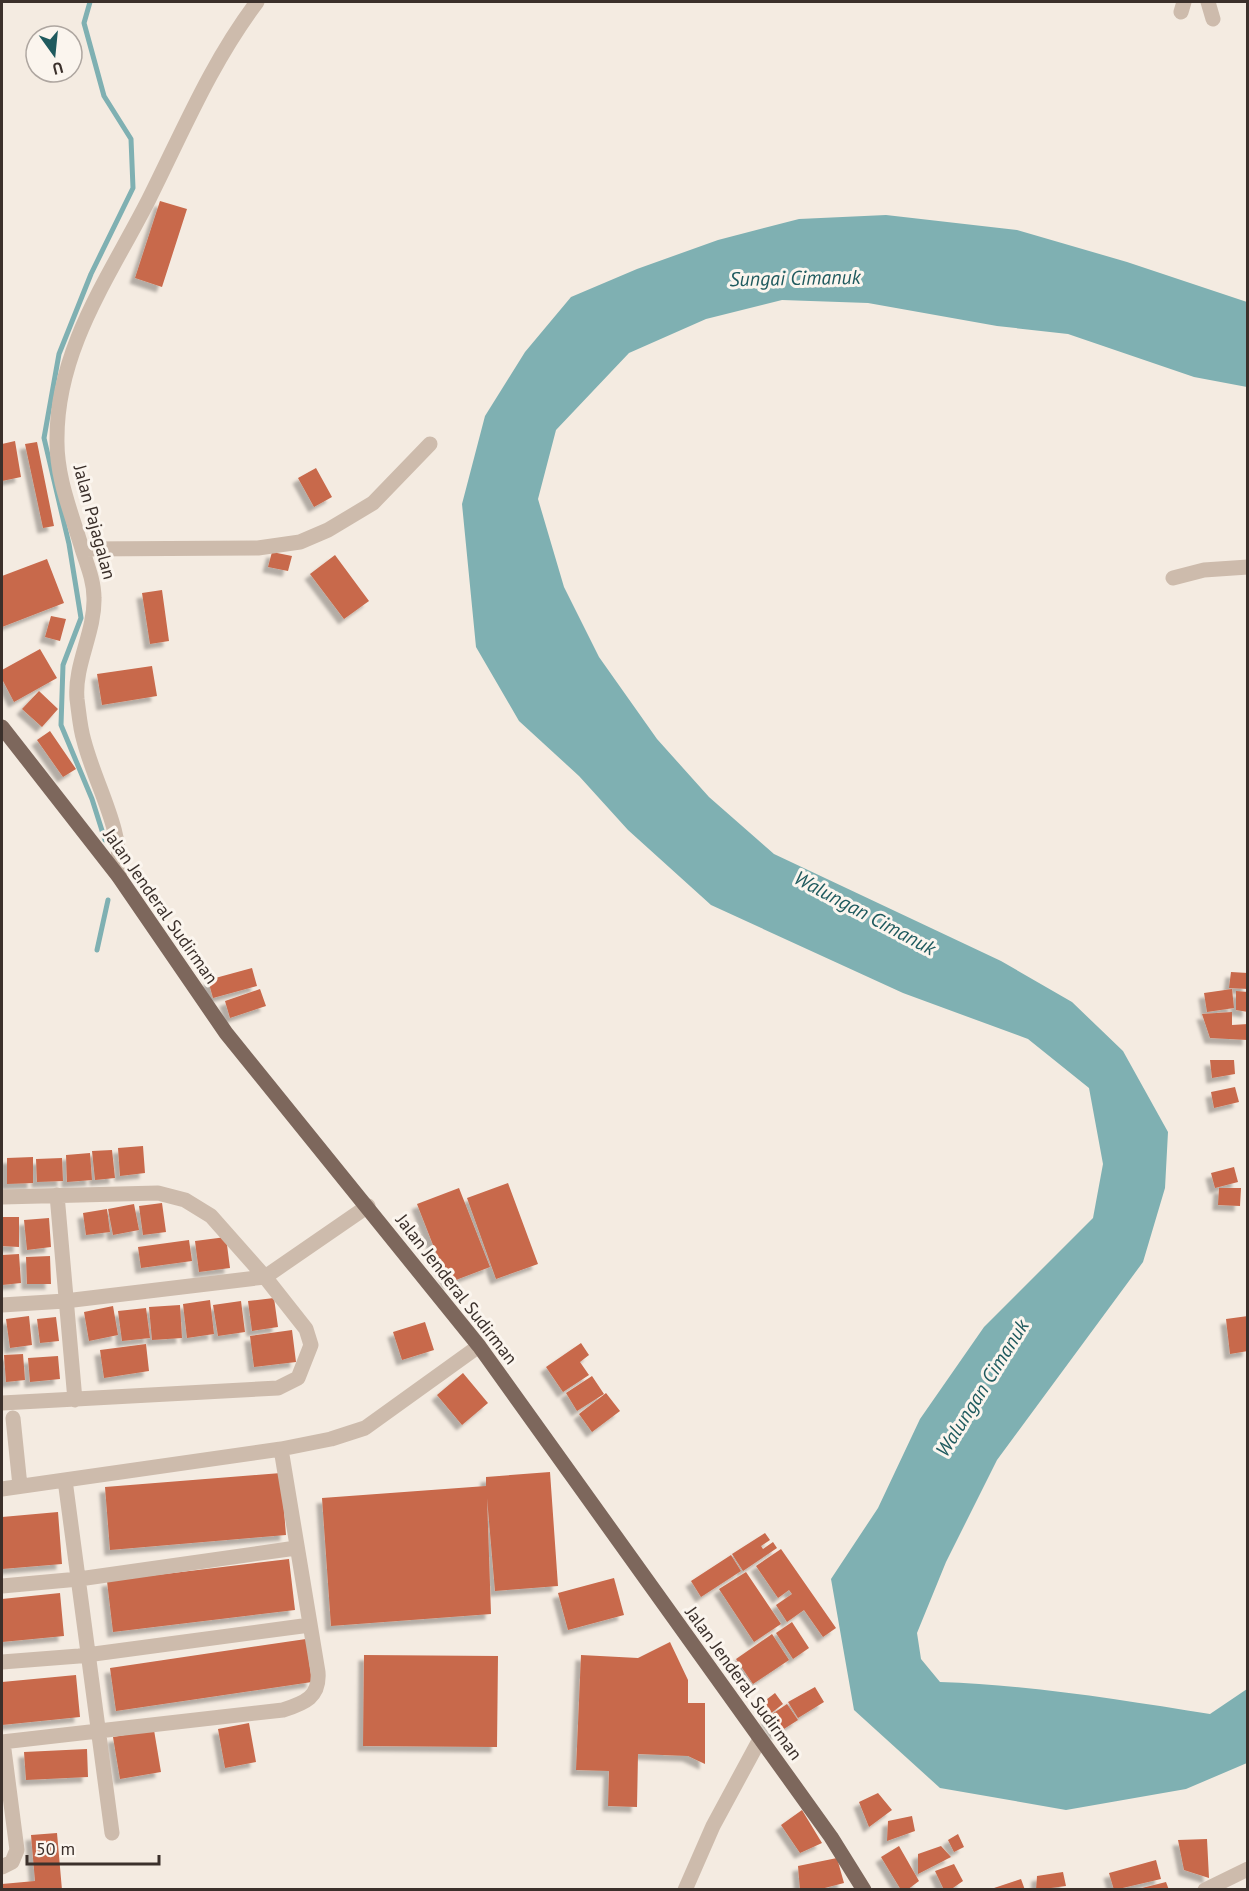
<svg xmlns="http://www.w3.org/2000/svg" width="1249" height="1891" font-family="'PT Sans',sans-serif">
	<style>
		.water { fill: #7fb0b2 }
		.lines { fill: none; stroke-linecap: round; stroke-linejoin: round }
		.stream { stroke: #7fb0b2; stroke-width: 5 }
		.building { fill: #c8694b; filter: url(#shadow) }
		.minor { stroke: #cdbbac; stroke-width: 15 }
		.primary { stroke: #7d675c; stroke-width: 15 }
		.labels { text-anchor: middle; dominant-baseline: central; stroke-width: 6; stroke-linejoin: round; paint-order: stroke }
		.street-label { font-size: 18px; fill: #3b302b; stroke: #fbf5ee }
		.water-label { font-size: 20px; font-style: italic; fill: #1f5a5e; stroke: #fbf5ee }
	</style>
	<defs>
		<filter id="shadow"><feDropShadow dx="-5.5" dy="5.5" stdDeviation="1.5" flood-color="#0004"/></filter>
	</defs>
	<rect width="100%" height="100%" fill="#f4ebe1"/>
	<path class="water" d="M 886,215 L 1017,230 L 1127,262 L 1247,302 L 1247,387 L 1194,377 L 1068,334 L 997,326 L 868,303 L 782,300 L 706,319 L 629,353 L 556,430 L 538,499 L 564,587 L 599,657 L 657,739 L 709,797 L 774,854 L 1001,961 L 1072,1002 L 1123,1051 L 1168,1132 L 1165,1188 L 1143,1262 L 997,1460 L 946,1562 L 917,1633 L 921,1659 L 940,1682 C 1031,1685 1121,1700 1210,1714 L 1247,1689 L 1247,1763 L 1186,1789 L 1066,1810 L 940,1788 L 854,1710 L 831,1579 L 878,1508 L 920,1419 L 984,1327 L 1093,1218 L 1103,1164 L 1089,1088 L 1028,1039 L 903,993 L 711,905 L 628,830 L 579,776 L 519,721 L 476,647 L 462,504 L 485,416 L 525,352 L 571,297 L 637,269 L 718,240 L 799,219 Z"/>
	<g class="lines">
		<path class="stream" d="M 90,2 L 84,23 L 104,96 L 131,139 L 133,188 L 91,274 L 59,354 L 44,438 L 69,544 L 81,618 L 63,665 L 61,725 L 92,799 L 105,840
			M 97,950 L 108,900"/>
	</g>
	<path class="building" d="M 160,201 L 187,209 L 162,287 L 135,278 Z
		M 15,441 L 21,477 L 2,481 L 2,444 Z
		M 37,442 L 54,526 L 43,528 L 25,444 Z
		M 316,468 L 332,497 L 314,507 L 298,478 Z
		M 272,552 L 292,556 L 288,571 L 268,567 Z
		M 335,555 L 369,601 L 344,619 L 310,574 Z
		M 47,559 L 64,603 L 2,627 L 2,576 Z
		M 162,590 L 169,641 L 150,644 L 142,593 Z
		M 51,616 L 66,619 L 60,641 L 45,637 Z
		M 40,649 L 57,678 L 14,702 L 2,679 L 2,670 Z
		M 152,666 L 157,696 L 102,705 L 97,674 Z
		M 39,691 L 58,709 L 42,727 L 22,709 Z
		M 50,731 L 76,769 L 63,777 L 37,740 Z
		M 252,968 L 257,986 L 213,998 L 208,980 Z
		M 1231,972 L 1248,973 L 1248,989 L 1229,988 Z
		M 260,989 L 266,1006 L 230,1018 L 225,1001 Z
		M 1232,989 L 1234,1008 L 1207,1012 L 1204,993 Z
		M 1236,991 L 1248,992 L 1248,1012 L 1236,1010 Z
		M 1232,1012 L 1232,1025 L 1248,1024 L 1248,1040 L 1210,1038 L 1202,1014 Z
		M 1210,1060 L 1234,1060 L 1235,1074 L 1212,1078 Z
		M 1235,1087 L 1239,1102 L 1214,1108 L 1211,1092 Z
		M 143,1146 L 145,1173 L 120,1176 L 118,1148 Z
		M 112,1150 L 115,1178 L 95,1180 L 92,1151 Z
		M 90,1153 L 92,1180 L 67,1182 L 66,1155 Z
		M 33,1157 L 33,1183 L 7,1184 L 7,1158 Z
		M 62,1158 L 63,1181 L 37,1182 L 36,1159 Z
		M 1234,1167 L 1238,1182 L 1215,1188 L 1211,1173 Z
		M 508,1183 L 538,1264 L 496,1279 L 467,1198 Z
		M 459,1188 L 490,1267 L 448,1283 L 417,1204 Z
		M 1219,1188 L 1241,1188 L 1240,1206 L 1218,1205 Z
		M 162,1203 L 166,1232 L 143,1235 L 139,1206 Z
		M 134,1204 L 139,1230 L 113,1235 L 108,1209 Z
		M 107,1209 L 110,1232 L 86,1235 L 83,1213 Z
		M 2,1217 L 19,1217 L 19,1247 L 2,1246 Z
		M 49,1218 L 51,1247 L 27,1250 L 24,1220 Z
		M 226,1237 L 230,1268 L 199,1272 L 195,1241 Z
		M 189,1240 L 192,1261 L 141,1268 L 138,1247 Z
		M 19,1254 L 21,1283 L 2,1285 L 2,1255 Z
		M 50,1256 L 51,1284 L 27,1284 L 26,1257 Z
		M 274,1298 L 278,1327 L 252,1331 L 248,1301 Z
		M 210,1300 L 214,1334 L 187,1338 L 183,1304 Z
		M 241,1301 L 245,1332 L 218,1336 L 213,1305 Z
		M 180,1305 L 182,1338 L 152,1340 L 149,1307 Z
		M 113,1306 L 118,1335 L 89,1341 L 84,1312 Z
		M 146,1308 L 150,1338 L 122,1341 L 118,1311 Z
		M 29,1316 L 32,1345 L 10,1348 L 6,1319 Z
		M 1248,1316 L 1248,1351 L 1230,1354 L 1226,1319 Z
		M 56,1317 L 59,1341 L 40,1343 L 37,1319 Z
		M 425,1322 L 434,1350 L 402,1360 L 393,1332 Z
		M 292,1330 L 296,1362 L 254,1367 L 250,1336 Z
		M 581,1343 L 589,1355 L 580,1362 L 589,1375 L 563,1392 L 546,1367 Z
		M 146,1344 L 149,1371 L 104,1378 L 100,1350 Z
		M 23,1354 L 25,1380 L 6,1382 L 4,1355 Z
		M 58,1356 L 60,1379 L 30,1382 L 28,1358 Z
		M 463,1373 L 488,1403 L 462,1425 L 437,1395 Z
		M 592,1376 L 604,1394 L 577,1411 L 566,1393 Z
		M 606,1393 L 620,1411 L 592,1432 L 579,1414 Z
		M 550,1472 L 558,1586 L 495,1591 L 487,1498 L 491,1614 L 331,1626 L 322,1498 L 486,1486 L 486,1477 Z
		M 281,1473 L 286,1535 L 110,1550 L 105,1487 Z
		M 58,1512 L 62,1564 L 2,1569 L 2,1517 Z
		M 765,1533 L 770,1540 L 761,1546 L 763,1549 L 773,1542 L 777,1548 L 743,1571 L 732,1554 Z
		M 781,1549 L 836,1628 L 823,1637 L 804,1610 L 787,1622 L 776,1605 L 792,1594 L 789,1590 L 778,1598 L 756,1566 Z
		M 731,1555 L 741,1571 L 701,1597 L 691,1581 Z
		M 289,1559 L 295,1610 L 113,1632 L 107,1581 Z
		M 746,1572 L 781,1624 L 754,1642 L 719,1589 Z
		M 614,1578 L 624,1615 L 568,1630 L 558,1593 Z
		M 60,1593 L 64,1636 L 2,1642 L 2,1599 Z
		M 792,1622 L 809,1648 L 793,1659 L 776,1633 Z
		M 772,1634 L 789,1660 L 753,1684 L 736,1659 Z
		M 306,1639 L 312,1682 L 116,1711 L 110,1668 Z
		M 670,1642 L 688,1680 L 688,1703 L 705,1703 L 705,1764 L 688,1756 L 638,1754 L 637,1807 L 608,1806 L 609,1771 L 576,1770 L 581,1655 L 638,1658 Z
		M 364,1655 L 498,1656 L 497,1747 L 363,1746 Z
		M 76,1675 L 80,1717 L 2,1725 L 2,1682 Z
		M 815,1687 L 824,1702 L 798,1718 L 788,1702 Z
		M 775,1693 L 783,1704 L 770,1714 L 762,1703 Z
		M 787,1704 L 798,1720 L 776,1734 L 766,1718 Z
		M 249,1723 L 256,1762 L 225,1768 L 218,1729 Z
		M 154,1730 L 161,1772 L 120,1779 L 113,1737 Z
		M 87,1749 L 88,1777 L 26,1780 L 24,1752 Z
		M 878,1793 L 892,1810 L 869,1827 L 859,1802 Z
		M 802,1810 L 822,1843 L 800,1853 L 781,1825 Z
		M 912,1816 L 915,1831 L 887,1841 L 888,1821 Z
		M 57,1833 L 62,1890 L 2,1890 L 2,1884 L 35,1881 L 31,1835 Z
		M 958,1834 L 964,1847 L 954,1852 L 948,1840 Z
		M 1207,1839 L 1209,1878 L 1184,1870 L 1178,1840 Z
		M 899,1846 L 919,1881 L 907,1890 L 901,1890 L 881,1857 Z
		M 941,1846 L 951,1857 L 918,1874 L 918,1854 Z
		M 837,1858 L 844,1883 L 817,1890 L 800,1890 L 798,1866 Z
		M 1156,1860 L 1161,1879 L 1114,1890 L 1109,1873 Z
		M 954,1864 L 963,1881 L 950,1890 L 944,1890 L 935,1871 Z
		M 1063,1872 L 1066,1886 L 1036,1890 L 1037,1876 Z
		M 1021,1879 L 1025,1890 L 991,1890 L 991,1889 Z
		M 1166,1882 L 1169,1890 L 1138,1890 L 1138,1889 Z"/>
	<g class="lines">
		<path class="minor" d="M 1208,2 L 1213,19
			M 1181,12 L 1184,2
			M 82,549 L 258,548 L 300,542 L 328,530 L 373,503 L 430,444
			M 1173,578 L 1204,570 L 1248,567
			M 119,877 C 123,828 96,787 84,741 C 80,728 79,714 77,699 C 74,665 95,632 94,598 C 94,582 88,567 83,552 C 72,514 56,478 57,438 C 57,348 110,276 149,199 C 183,131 211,63 257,2
			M 57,1195 L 75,1400
			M 2,1197 L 158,1193 L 185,1200 L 211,1216 L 265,1277 L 306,1329 L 311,1345 L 298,1378 L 278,1388 L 2,1403
			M 2,1305 L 65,1301 L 265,1277 L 368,1206
			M 13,1418 L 20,1486
			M 65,1480 L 112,1833
			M 2,1489 L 281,1449 L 331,1439 L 365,1428 L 479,1346
			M 2,1586 L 79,1579 L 296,1548
			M 2,1662 L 79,1656 L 310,1625
			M 2,1742 L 283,1710 C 305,1703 320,1697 318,1672 L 281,1449
			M 2,1867 L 12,1862 L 17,1850 L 3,1742
			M 685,1890 L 713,1826 L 760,1739
			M 1205,1890 L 1248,1869"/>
		<path class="primary" d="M 2,727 L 119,877 L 226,1033 L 479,1346 L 831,1837 L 864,1890"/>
	</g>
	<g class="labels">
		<g class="street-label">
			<text transform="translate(95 522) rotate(75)">Jalan Pajagalan</text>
			<text transform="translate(161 906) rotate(55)">Jalan Jenderal Sudirman</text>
			<text transform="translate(457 1289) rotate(52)">Jalan Jenderal Sudirman</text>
			<text transform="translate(744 1683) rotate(54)">Jalan Jenderal Sudirman</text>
		</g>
		<g class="water-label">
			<text transform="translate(795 278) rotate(-1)">Sungai Cimanuk</text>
			<text transform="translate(865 913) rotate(28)">Walungan Cimanuk</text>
			<text transform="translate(982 1388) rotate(-58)">Walungan Cimanuk</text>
		</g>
	</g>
	<rect width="1249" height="1891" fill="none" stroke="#3b302b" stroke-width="6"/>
	<g transform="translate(54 54) rotate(165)"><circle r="28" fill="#fbf5ee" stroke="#aea6a0" stroke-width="1.5"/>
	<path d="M0-4.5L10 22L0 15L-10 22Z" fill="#1f5a5e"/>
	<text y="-9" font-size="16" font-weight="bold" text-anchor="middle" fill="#3b302b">U</text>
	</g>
	<path d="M27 1855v9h132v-9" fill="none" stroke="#3b302b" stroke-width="3"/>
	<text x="36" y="1855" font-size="18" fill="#3b302b" stroke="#fbf5ee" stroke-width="4.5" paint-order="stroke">50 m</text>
</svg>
